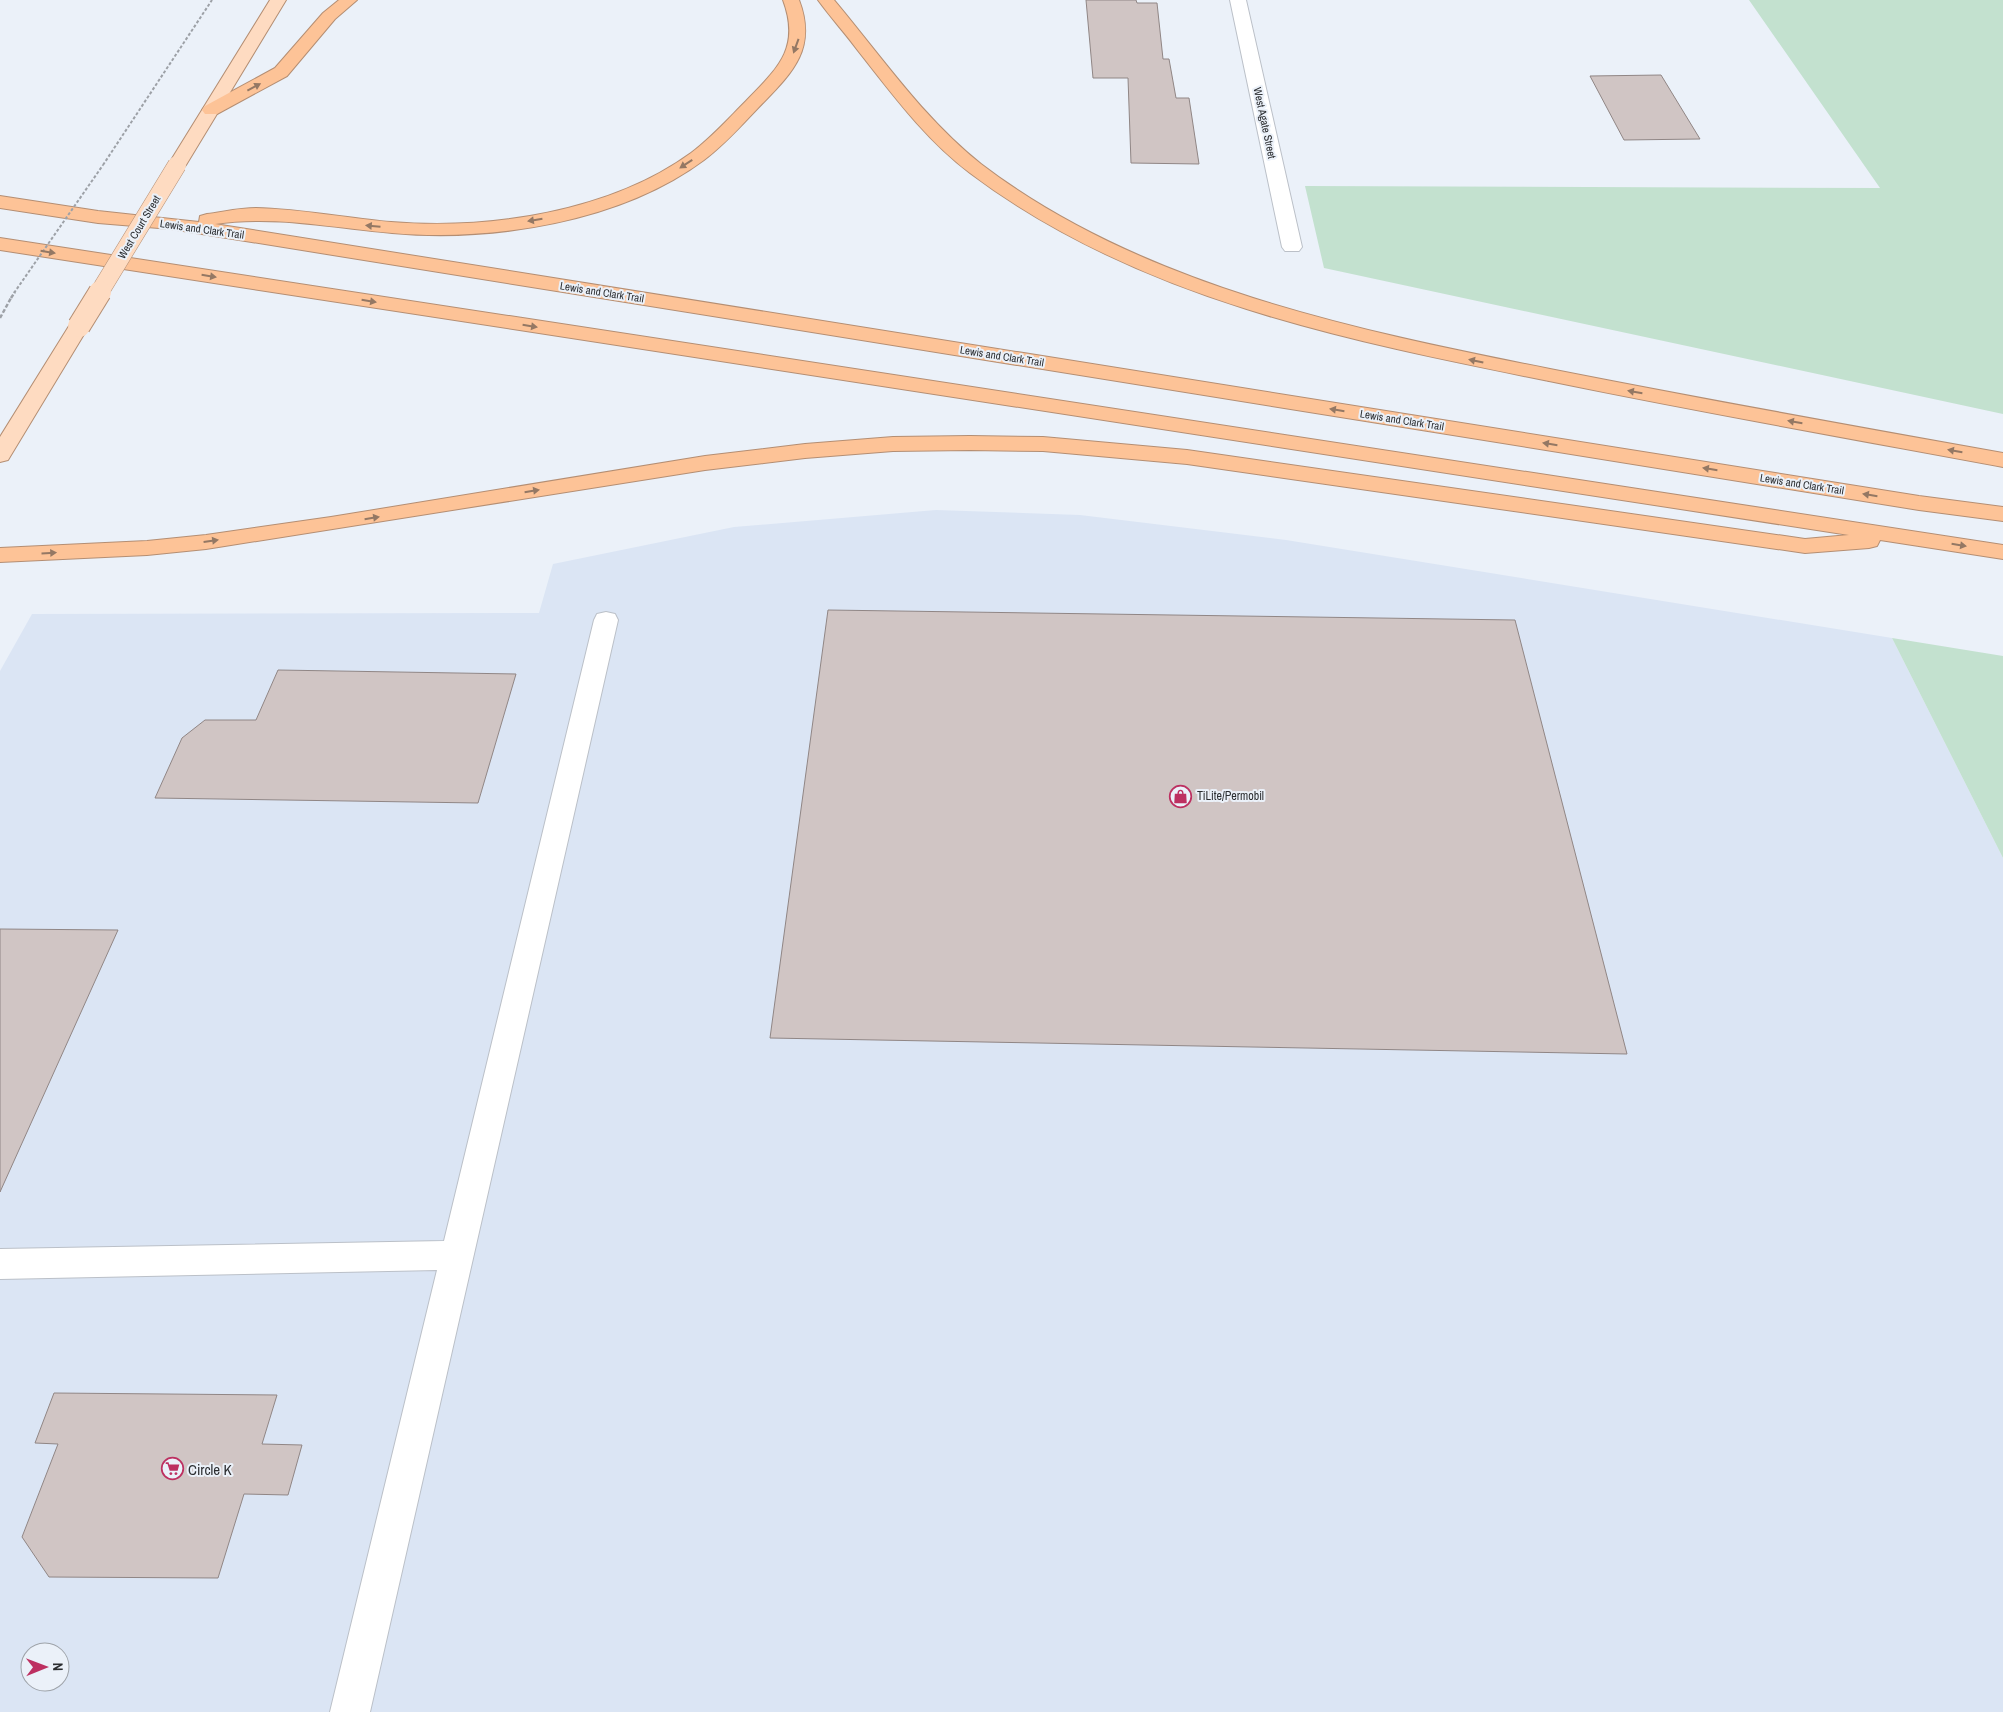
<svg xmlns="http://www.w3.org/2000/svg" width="2003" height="1712" font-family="'Archivo Narrow',sans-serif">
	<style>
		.built { fill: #dbe5f4; fill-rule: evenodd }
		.green { fill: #c3e1cf }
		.building { fill: #d0c5c4; stroke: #908685 }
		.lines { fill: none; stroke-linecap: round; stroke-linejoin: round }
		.minor-casing { stroke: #bbc0c8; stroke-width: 2 }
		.major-casing { stroke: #b48e73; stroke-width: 2 }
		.highway-casing { stroke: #b48e73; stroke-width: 2 }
		.path-far1 { stroke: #9da1a7; stroke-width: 2; stroke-dasharray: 3 2; stroke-linecap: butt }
		.path { stroke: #9da1a7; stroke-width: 2.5; stroke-dasharray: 4 2; stroke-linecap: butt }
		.minor { fill: #fff; fill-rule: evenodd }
		.major { fill: #fedbc1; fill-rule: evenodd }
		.highway { fill: #fdc397; fill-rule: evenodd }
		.major-bridge-far1-casing { stroke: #b48e73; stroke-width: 19; stroke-linecap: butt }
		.major-bridge-casing { stroke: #b48e73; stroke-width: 24; stroke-linecap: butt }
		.path-bridge-far1 { stroke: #9da1a7; stroke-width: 2; stroke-dasharray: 3 2; stroke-linecap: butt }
		.path-bridge { stroke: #9da1a7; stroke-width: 2.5; stroke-dasharray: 4 2; stroke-linecap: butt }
		.major-bridge-far1 { stroke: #fedbc1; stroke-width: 18 }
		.major-bridge { stroke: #fedbc1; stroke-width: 22 }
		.oneway { fill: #947864 }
		.labels { text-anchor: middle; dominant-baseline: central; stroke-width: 4; stroke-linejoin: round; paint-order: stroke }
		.far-street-label { font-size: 11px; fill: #2b2d30; stroke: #ebf1f9 }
		.poi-label { font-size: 12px; fill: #2b2d30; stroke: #ebf1f9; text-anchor: start }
		.near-poi-label { font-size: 15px; fill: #2b2d30; stroke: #ebf1f9; text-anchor: start }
	</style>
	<rect width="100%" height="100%" fill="#ebf1f9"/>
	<path class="built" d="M 936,510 L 1080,515 L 1286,540 L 1892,638 L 2003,858 L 2003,1712 L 0,1712 L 0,671 L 32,614 L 539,613 L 553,564 L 734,527 ZM 30,1652 L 60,1652 L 60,1682 L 30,1682 Z"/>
	<path class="green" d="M 1749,0 L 2003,0 L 2003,414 L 1324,268 L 1305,186 L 1880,188 Z
		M 1892,638 L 2003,656 L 2003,858 Z"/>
	<path class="building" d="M 1086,0 L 1136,0 L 1137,3 L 1157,3 L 1163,59 L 1169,59 L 1176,98 L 1189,98 L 1199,164 L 1131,163 L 1128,78 L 1093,78 Z
		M 1661,75 L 1700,139 L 1624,140 L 1590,76 Z
		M 828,610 L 1515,620 L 1627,1054 L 770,1038 Z
		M 278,670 L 516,674 L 478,803 L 155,798 L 182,738 L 205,720 L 256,720 Z
		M 0,929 L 118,930 L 0,1192 Z
		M 54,1393 L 277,1395 L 262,1444 L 302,1445 L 288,1495 L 244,1494 L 218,1578 L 49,1577 L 22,1537 L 58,1444 L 35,1443 Z"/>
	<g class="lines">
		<defs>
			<path id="minor" d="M 1230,0 L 1246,0 L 1302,247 L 1299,251 L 1285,251 L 1282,247 Z
				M 606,612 L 615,614 L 618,620 L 370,1712 L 330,1712 L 437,1270 L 0,1279 L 0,1249 L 444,1241 L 594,620 L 597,614 Z"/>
			<path id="major" d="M 270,0 L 286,0 L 186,165 L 183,169 L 171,169 L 168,165 Z
				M 79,320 L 86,322 L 89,326 L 11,455 L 8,460 L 0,462 L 0,437 L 69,326 L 72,322 Z"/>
			<path id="highway" d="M 339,0 L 357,0 L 335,19 L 287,76 L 217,114 L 205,114 L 202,110 L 205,106 L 275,68 L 323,13 Z
				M 783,0 L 799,0 C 818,50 791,74 758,108 C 741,126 724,145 704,160 C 621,222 493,242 392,233 C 333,228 275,215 215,224 L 1919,496 L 2003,507 L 2003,521 L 1919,510 L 171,229 L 98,223 L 0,208 L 0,196 L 98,211 L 199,222 L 200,216 L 207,214 C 223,212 239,208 256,208 C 301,209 346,218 391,222 C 489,230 610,212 691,153 C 711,138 728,119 746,101 C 778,68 801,48 783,0 Z
				M 818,0 L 834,0 C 881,56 923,118 981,164 C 1140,286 1358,331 1550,369 C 1701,399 1852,426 2003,453 L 2003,467 C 1852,439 1700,412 1549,381 C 1349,341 1137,299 970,173 C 926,140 893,95 859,52 C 846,34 831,18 818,0 Z
				M 0,238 L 2003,545 L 2003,559 L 1880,540 L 1877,546 L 1869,548 L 1805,553 L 1187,464 L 1043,451 L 970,450 L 893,451 L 805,458 L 705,470 L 206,549 L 147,555 L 0,562 L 0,548 L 147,541 L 206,535 L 331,517 L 705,456 L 805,444 L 893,437 L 970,436 L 1043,437 L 1187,450 L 1805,539 L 1849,535 L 0,250 Z"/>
		</defs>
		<use href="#minor" class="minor-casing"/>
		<use href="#major" class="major-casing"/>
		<use href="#highway" class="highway-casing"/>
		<path class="path-far1" d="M 103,165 L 212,0"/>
		<path class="path" d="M 0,318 L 11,298"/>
		<use href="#minor" class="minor"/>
		<use href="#major" class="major"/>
		<use href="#highway" class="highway"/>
		<defs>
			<path id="major-bridge-far1" d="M 99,293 L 177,165"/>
			<path id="major-bridge" d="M 79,326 L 100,292"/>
		</defs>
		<use href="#major-bridge-far1" class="major-bridge-far1-casing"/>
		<use href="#major-bridge" class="major-bridge-casing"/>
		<path class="path-bridge-far1" d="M 14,293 L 103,165"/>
		<path class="path-bridge" d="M 11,298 L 15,292"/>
		<use href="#major-bridge-far1" class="major-bridge-far1"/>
		<use href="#major-bridge" class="major-bridge"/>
	</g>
	<defs><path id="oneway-solid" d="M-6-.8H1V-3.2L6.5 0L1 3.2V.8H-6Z" transform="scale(1.25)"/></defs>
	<g class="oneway">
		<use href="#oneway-solid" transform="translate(796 46) rotate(110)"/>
		<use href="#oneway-solid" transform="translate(254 87) rotate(-28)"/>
		<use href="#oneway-solid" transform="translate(686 164) rotate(147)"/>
		<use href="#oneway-solid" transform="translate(535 220) rotate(171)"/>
		<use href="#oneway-solid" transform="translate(373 226) rotate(-175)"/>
		<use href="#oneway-solid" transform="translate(48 252) rotate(9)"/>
		<use href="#oneway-solid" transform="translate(209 276) rotate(9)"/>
		<use href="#oneway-solid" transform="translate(369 301) rotate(9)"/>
		<use href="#oneway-solid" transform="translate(530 326) rotate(9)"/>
		<use href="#oneway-solid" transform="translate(1476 361) rotate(-168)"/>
		<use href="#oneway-solid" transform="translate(1635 392) rotate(-170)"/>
		<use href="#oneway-solid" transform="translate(1337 410) rotate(-171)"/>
		<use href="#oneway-solid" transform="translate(1795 422) rotate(-170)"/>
		<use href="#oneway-solid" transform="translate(1550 444) rotate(-171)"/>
		<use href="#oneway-solid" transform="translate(1955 451) rotate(-170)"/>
		<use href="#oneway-solid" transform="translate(1710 469) rotate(-171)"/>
		<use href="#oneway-solid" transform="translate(532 491) rotate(-9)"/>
		<use href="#oneway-solid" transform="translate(1870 495) rotate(-171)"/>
		<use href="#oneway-solid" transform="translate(372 518) rotate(-9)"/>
		<use href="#oneway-solid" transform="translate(211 541) rotate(-8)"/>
		<use href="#oneway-solid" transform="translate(1959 545) rotate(9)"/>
		<use href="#oneway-solid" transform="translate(49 553) rotate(-3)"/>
	</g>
	<defs>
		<symbol id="shop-ring" viewBox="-11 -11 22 22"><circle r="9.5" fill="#ebf1f9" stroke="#bd3061" stroke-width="1.5"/><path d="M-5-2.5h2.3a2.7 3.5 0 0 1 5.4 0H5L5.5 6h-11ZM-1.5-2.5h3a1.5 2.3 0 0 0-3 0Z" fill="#bd3061"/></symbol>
		<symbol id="supermarket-ring" viewBox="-11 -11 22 22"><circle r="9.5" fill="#ebf1f9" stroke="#bd3061" stroke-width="1.5"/><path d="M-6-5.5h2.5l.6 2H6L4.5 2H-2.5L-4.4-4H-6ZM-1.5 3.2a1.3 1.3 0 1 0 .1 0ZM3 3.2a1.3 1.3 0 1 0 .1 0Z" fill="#bd3061"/></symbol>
	</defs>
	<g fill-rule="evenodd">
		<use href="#shop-ring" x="1168" y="784" width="25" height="25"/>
		<use href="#supermarket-ring" x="160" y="1456" width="25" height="25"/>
	</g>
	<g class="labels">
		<g class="far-street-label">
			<text transform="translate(1265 123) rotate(78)">West Agate Street</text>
			<text transform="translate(139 227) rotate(-59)">West Court Street</text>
			<text transform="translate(202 229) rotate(8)">Lewis and Clark Trail</text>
			<text transform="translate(602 292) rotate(9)">Lewis and Clark Trail</text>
			<text transform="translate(1002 356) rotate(9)">Lewis and Clark Trail</text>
			<text transform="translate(1402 420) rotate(9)">Lewis and Clark Trail</text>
			<text transform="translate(1802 484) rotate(9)">Lewis and Clark Trail</text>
		</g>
		<g class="poi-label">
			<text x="1197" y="796">TiLite/Permobil</text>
		</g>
		<g class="near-poi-label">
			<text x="188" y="1469">Circle K</text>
		</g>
	</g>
	<g transform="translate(45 1667) rotate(89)"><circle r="24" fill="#ebf1f9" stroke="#9ea3a9"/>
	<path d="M0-4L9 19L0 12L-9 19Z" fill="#bd3061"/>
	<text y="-8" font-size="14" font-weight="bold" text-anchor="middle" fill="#2b2d30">N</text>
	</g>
</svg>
